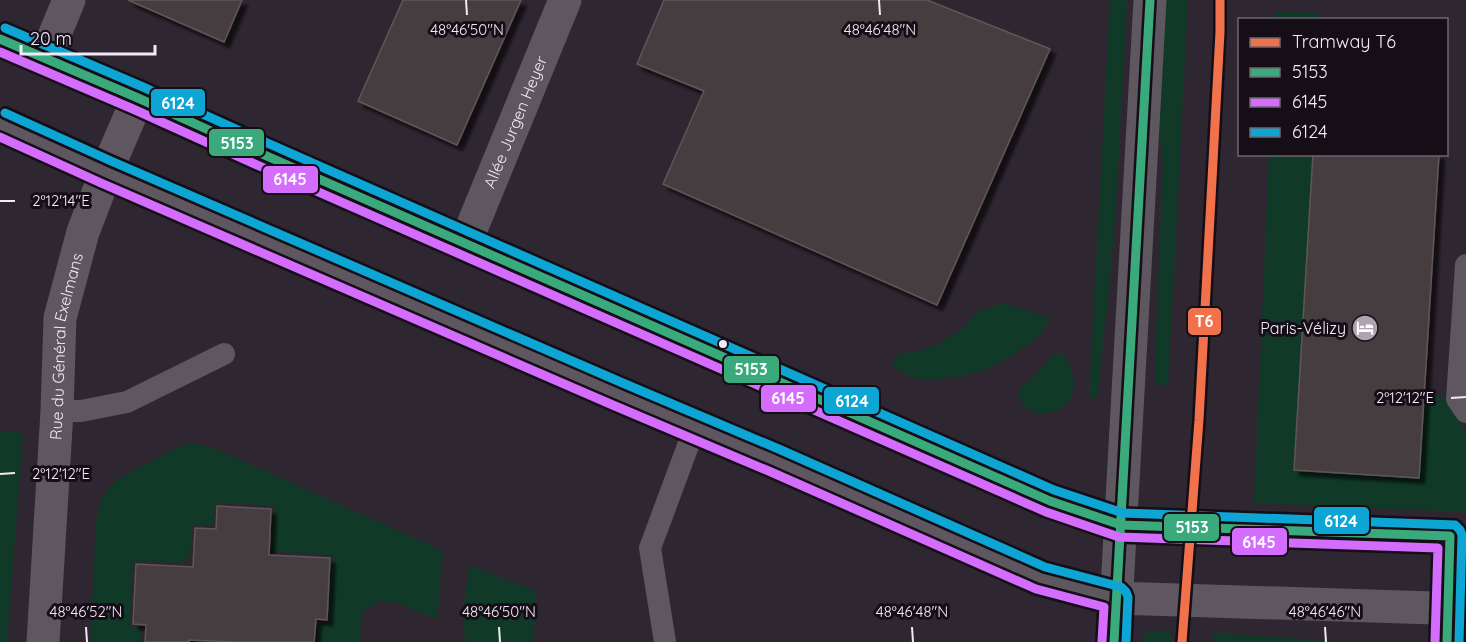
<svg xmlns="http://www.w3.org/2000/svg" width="1466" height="642" font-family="Quicksand,sans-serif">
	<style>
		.green { fill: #103a27 }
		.building { fill: #453c40; stroke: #605659; stroke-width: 1.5; filter: url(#shadow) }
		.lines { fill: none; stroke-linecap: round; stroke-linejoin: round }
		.service { stroke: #5e5760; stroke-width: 22 }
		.minor { stroke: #5e5760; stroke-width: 33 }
		.secondary { stroke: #5e5760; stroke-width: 33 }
		.bus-1-casing { stroke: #150e17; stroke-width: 14 }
		.bus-2-casing { stroke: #150e17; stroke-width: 14 }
		.bus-3-casing { stroke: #150e17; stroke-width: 14 }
		.bus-1 { stroke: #3aaa7d; stroke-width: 9 }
		.bus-2 { stroke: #d46dfe; stroke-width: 9 }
		.bus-3 { stroke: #0da6d4; stroke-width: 9 }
		.tram-1-casing { stroke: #150e17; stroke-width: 14 }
		.tram-1 { stroke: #f1724a; stroke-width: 9 }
		.ticks { fill: none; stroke: #f3e8f6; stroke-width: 2 }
		.bus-dot { fill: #f3e8f6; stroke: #150e17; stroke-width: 2 }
		.labels { text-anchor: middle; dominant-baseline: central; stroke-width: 6; stroke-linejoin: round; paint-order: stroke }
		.street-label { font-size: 16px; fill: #f3e8f6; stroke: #150e17 }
		.poi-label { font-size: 16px; fill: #f3e8f6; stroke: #150e17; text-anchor: end }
		.ticks-label { font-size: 15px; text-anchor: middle; fill: #f3e8f6; stroke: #150e17; stroke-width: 6; stroke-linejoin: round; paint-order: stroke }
		.line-badge { stroke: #150e17; stroke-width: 2 }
		.badge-label { font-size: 16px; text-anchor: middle; font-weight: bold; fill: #fff }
	</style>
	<defs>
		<filter id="shadow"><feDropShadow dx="5.5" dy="5.5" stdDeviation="1.5" flood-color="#0009"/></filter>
	</defs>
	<rect width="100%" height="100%" fill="#2e2631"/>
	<path class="green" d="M 1110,0 L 1127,0 L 1116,207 L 1108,300 L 1097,397 L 1089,397 Z
		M 1153,0 L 1188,0 L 1168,385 L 1156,384 L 1156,342 L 1163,161 L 1161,143 L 1149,93 Z
		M 1275,11 L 1318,13 L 1319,19 L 1275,19 Z
		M 1269,155 L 1313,155 L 1294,470 L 1418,478 L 1424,389 L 1445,399 L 1466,433 L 1466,512 L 1254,503 Z
		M 1002,303 L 1050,318 L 1042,333 L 1013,355 L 983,371 L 952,378 L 919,380 L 892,367 L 899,354 L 917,351 L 938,345 L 963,328 L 978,312 Z
		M 1053,353 L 1063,353 C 1068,362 1075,374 1074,384 C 1073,418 1023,424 1020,396 C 1020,393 1020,390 1021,387 C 1034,377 1045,368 1053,353 Z
		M 0,431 L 23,433 L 7,642 L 0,642 Z
		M 187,443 L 208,446 L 236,458 L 443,551 L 437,619 L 392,601 L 378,602 L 363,612 L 360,627 L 361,642 L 317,642 L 318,623 L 328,624 L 333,556 L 272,551 L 274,506 L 215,502 L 213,526 L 192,525 L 190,556 L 181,563 L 133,561 L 130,626 L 142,628 L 141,642 L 90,642 L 96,524 L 101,499 L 111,486 L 126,474 Z
		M 469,565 L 535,591 L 534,642 L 466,642 C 460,626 467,584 469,565 Z
		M 1152,631 L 1172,632 L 1172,642 L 1143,642 C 1143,635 1146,633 1152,631 Z
		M 1214,633 L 1351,642 L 1214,642 Z"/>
	<path class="building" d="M 128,0 L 242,0 L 224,42 Z
		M 403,0 L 521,0 L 457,145 L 358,101 Z
		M 664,0 L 927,0 L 1050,49 L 937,305 L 663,184 L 704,91 L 637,64 Z
		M 1313,154 L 1439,154 L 1419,478 L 1294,470 Z
		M 217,506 L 271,509 L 269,555 L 330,558 L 327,620 L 316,619 L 314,642 L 236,642 L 189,640 L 189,642 L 145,642 L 146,625 L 133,624 L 136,564 L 193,567 L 195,528 L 216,529 Z"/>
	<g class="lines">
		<path class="service" d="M 1466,265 L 1457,399 L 1466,412
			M 57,411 L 81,411 L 127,402 L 224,354
			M 665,642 L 650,548 L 695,427"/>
		<g class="minor">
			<path d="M 0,39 L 138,98 L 244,146 L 1050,501 L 1121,525"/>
			<path d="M 45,58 L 69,0"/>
			<path d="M 0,124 L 106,172 L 620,395 L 776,461 L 1041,578 L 1116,598"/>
			<path id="s1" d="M 465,244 L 565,0"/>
			<path id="s2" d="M 43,642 L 57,411 L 60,318 L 83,232 L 106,172 L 138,98"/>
		</g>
		<path class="secondary" d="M 1121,525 L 1450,536 L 1449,608 L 1447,642
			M 1116,598 L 1466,609
			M 1114,642 L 1150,0"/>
		<defs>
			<path id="bus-1" d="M 0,39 L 138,98 L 244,146 L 1050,501 L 1121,525 L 1450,536
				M 1114,642 L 1150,0
				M 1447,642 L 1450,536"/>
			<path id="bus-2" d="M 0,52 L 133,109 L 239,157 L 1046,512 L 1119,537 L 1438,548 L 1435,641
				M 0,137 L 101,183 L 615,406 L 771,472 L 1036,589 L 1104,607 L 1102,641"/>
			<path id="bus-3" d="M 5,28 L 143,87 L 249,135 L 1054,490 L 1123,513 L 1455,525 L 1460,530 L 1462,535 L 1459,642
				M 5,113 L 111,161 L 625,384 L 781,450 L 1045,567 L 1121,587 L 1126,592 L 1128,597 L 1126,642"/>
		</defs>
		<use href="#bus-1" class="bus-1-casing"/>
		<use href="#bus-2" class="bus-2-casing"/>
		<use href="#bus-3" class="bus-3-casing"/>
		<use href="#bus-1" class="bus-1"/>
		<use href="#bus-2" class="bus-2"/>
		<use href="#bus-3" class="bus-3"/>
		<defs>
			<path id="tram-1" d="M 1182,642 L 1199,420 L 1220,32 L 1220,0"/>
		</defs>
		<use href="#tram-1" class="tram-1-casing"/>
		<use href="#tram-1" class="tram-1"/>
	</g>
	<path class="ticks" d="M 466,0 L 467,15M 879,0 L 880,15M 0,201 L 15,201M 1451,398 L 1466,397M 0,474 L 15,473M 86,627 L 87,642M 499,627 L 500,642M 912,627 L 913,642M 1325,627 L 1326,642"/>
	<defs>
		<symbol id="hotel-disc" viewBox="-11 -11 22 22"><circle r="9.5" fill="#aea4b1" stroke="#150e17"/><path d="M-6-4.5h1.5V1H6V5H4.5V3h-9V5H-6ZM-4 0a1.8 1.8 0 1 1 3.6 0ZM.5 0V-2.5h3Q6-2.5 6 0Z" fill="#fff"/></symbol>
	</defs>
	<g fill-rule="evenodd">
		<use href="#hotel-disc" x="1350" y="313" width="30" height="30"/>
	</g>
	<circle class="bus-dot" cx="723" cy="344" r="5"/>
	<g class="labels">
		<g class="street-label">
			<text stroke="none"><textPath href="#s1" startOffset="132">Allée Jurgen Heyer</textPath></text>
			<text stroke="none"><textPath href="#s2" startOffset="297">Rue du Général Exelmans</textPath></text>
		</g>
		<g class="poi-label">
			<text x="1346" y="328">Paris-Vélizy</text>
		</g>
	</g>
	<g class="ticks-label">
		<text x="467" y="35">48°46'50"N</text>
		<text x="880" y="35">48°46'48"N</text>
		<text x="61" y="206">2°12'14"E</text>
		<text x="1405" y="403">2°12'12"E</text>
		<text x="61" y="479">2°12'12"E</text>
		<text x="86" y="617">48°46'52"N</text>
		<text x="499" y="617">48°46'50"N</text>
		<text x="912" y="617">48°46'48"N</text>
		<text x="1325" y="617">48°46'46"N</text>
	</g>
	<g class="line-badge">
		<rect x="150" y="88" width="56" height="29" rx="6" fill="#0da6d4"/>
		<rect x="208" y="128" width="57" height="29" rx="6" fill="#3aaa7d"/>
		<rect x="262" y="165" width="57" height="29" rx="6" fill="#d46dfe"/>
		<rect x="1187" y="307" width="35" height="29" rx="6" fill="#f1724a"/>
		<rect x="723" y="355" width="57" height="29" rx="6" fill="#3aaa7d"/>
		<rect x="760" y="384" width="57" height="29" rx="6" fill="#d46dfe"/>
		<rect x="823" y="386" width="57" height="29" rx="6" fill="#0da6d4"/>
		<rect x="1313" y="506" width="57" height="29" rx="6" fill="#0da6d4"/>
		<rect x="1163" y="513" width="57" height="29" rx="6" fill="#3aaa7d"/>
		<rect x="1231" y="527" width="57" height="29" rx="6" fill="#d46dfe"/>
	</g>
	<g class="badge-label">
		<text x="178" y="109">6124</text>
		<text x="237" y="149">5153</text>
		<text x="290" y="185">6145</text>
		<text x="1204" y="327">T6</text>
		<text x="751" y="375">5153</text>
		<text x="788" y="404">6145</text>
		<text x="852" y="407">6124</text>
		<text x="1341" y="527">6124</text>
		<text x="1192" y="533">5153</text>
		<text x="1259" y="548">6145</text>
	</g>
	<rect x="1238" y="18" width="210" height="138" fill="#150e17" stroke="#6e6570" stroke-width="1.5"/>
	<rect x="1250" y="38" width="30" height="9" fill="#f1724a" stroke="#6e6570" stroke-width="1.5"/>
	<text x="1292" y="48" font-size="18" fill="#f3e8f6">Tramway T6</text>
	<rect x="1250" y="68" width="30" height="9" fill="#3aaa7d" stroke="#6e6570" stroke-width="1.5"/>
	<text x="1292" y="78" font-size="18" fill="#f3e8f6">5153</text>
	<rect x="1250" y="98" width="30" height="9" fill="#d46dfe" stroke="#6e6570" stroke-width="1.5"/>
	<text x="1292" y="108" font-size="18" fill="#f3e8f6">6145</text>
	<rect x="1250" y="128" width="30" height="9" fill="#0da6d4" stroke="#6e6570" stroke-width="1.5"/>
	<text x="1292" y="138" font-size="18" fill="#f3e8f6">6124</text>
	<path d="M21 45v9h134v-9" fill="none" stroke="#f3e8f6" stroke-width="3"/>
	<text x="30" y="45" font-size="18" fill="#f3e8f6" stroke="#150e17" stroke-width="4.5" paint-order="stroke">20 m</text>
</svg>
